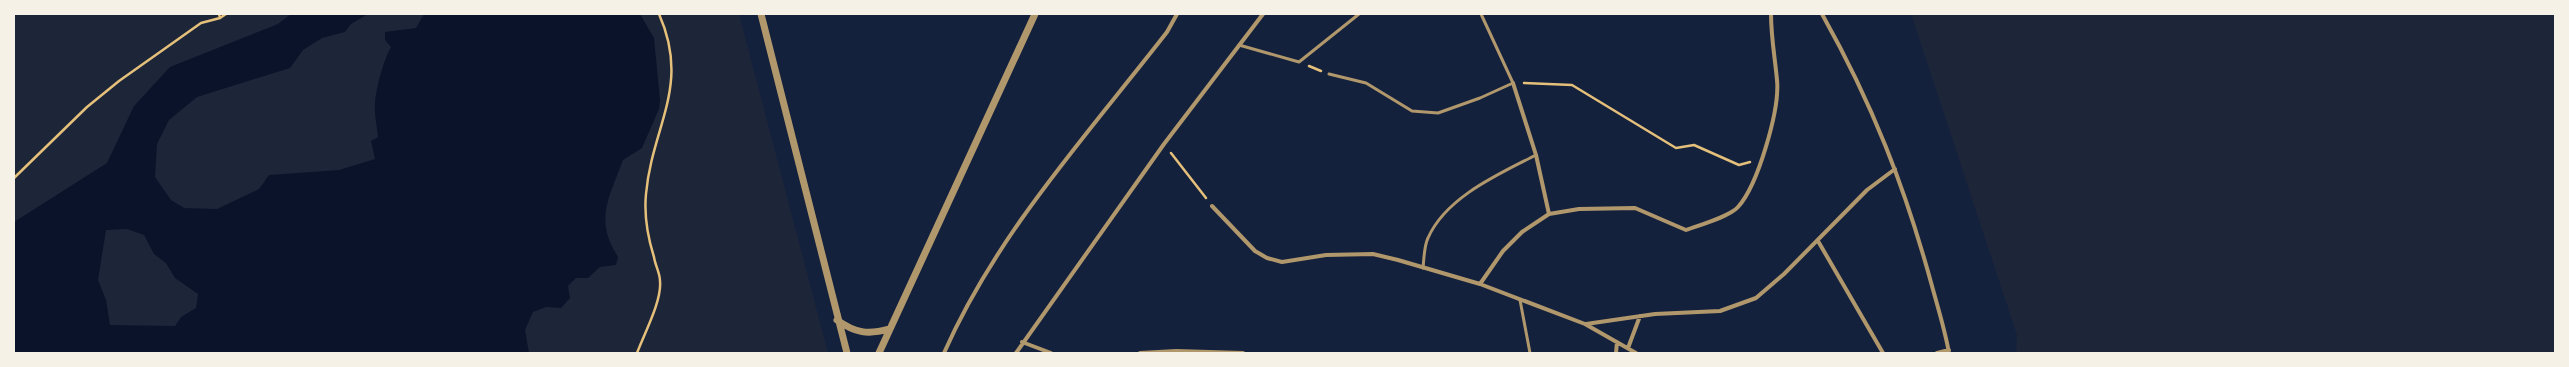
<svg xmlns="http://www.w3.org/2000/svg" width="2569" height="367" font-family="'DejaVu Sans',sans-serif">
	<style>
		.green { fill: #1d2539 }
		.water { fill: #0b132b; fill-rule: evenodd }
		.lines { fill: none; stroke-linecap: round; stroke-linejoin: round }
		.path { stroke: #e5c07b; stroke-width: 2.5 }
		.service { stroke: #b1986c; stroke-width: 3 }
		.minor { stroke: #b1986c; stroke-width: 4 }
		.tertiary { stroke: #b1986c; stroke-width: 7 }
	</style>
	<rect width="100%" height="100%" fill="#14213d"/>
	<path class="green" d="M 14,14 L 739,14 L 828,353 L 14,353 Z
		M 1911,14 L 2555,14 L 2555,353 L 2016,353 L 2017,335 Z"/>
	<path class="water" d="M 291,14 L 368,14 L 351,24 L 345,32 L 322,38 L 303,50 L 290,68 L 197,97 L 169,120 L 157,144 L 155,177 L 171,200 L 184,208 L 217,209 L 259,189 L 269,175 L 339,170 L 375,159 L 371,141 L 378,137 C 377,126 374,114 375,103 C 376,88 384,59 391,47 L 385,40 L 385,32 L 416,28 L 424,14 L 640,14 L 654,38 L 660,100 L 659,109 L 642,148 L 623,160 C 609,198 594,220 618,257 L 616,265 L 600,267 L 588,278 L 576,278 L 568,286 L 570,298 L 561,308 L 546,307 L 533,312 L 525,330 L 529,353 L 14,353 L 14,222 L 107,163 L 134,106 L 170,67 L 278,24 ZM 127,229 L 144,235 L 154,254 L 166,263 L 175,278 L 198,294 L 196,308 L 181,317 L 175,326 L 110,325 L 106,300 L 98,280 L 106,230 Z"/>
	<g class="lines">
		<path class="path" d="M 219,14 L 220,18 L 226,14
			M 1309,66 L 1321,71
			M 1524,83 L 1572,85 L 1676,148 L 1694,145 L 1739,165 L 1750,162
			M 1171,153 L 1206,198
			M 14,178 L 87,107 L 119,81 L 201,23 L 220,18
			M 637,353 C 644,334 662,301 660,281 C 660,273 655,265 654,257 C 648,238 644,215 646,194 C 652,126 691,86 659,14"/>
		<path class="service" d="M 1239,45 L 1299,62 L 1359,14
			M 1329,74 L 1366,83 L 1412,111 L 1438,113 L 1480,98 L 1513,83 L 1481,14
			M 1423,268 C 1424,259 1424,246 1428,238 C 1446,197 1499,174 1536,155
			M 1520,300 L 1530,353"/>
		<path class="minor" d="M 1822,14 C 1872,103 1905,187 1932,286 C 1938,308 1945,330 1949,353
			M 1513,83 L 1536,155 L 1549,214
			M 1212,206 L 1255,251 L 1267,258 L 1282,262 L 1326,255 L 1373,254 L 1398,260 L 1480,284 L 1585,324 L 1636,353
			M 1818,241 L 1883,353
			M 1480,284 L 1503,251 L 1522,232 L 1549,214 L 1579,209 L 1635,208 L 1686,230 C 1699,225 1729,217 1738,207 C 1758,185 1780,109 1777,80 C 1775,58 1771,37 1771,14
			M 1586,324 L 1655,314 L 1720,311 L 1756,298 L 1784,274 L 1867,190 L 1895,169
			M 1022,342 L 1051,353
			M 1628,348 L 1640,316
			M 944,353 C 997,233 1087,135 1167,32 L 1177,14
			M 1016,353 L 1164,144 L 1263,14
			M 1140,353 L 1176,351 L 1243,353
			M 1616,353 L 1617,342
			M 1937,353 L 1949,350"/>
		<path class="tertiary" d="M 761,14 L 847,353
			M 837,320 C 855,333 868,335 889,329
			M 879,353 L 1035,14"/>
	</g>
	<rect width="2569" height="367" fill="none" stroke="#f6f1e7" stroke-width="30"/>
</svg>
